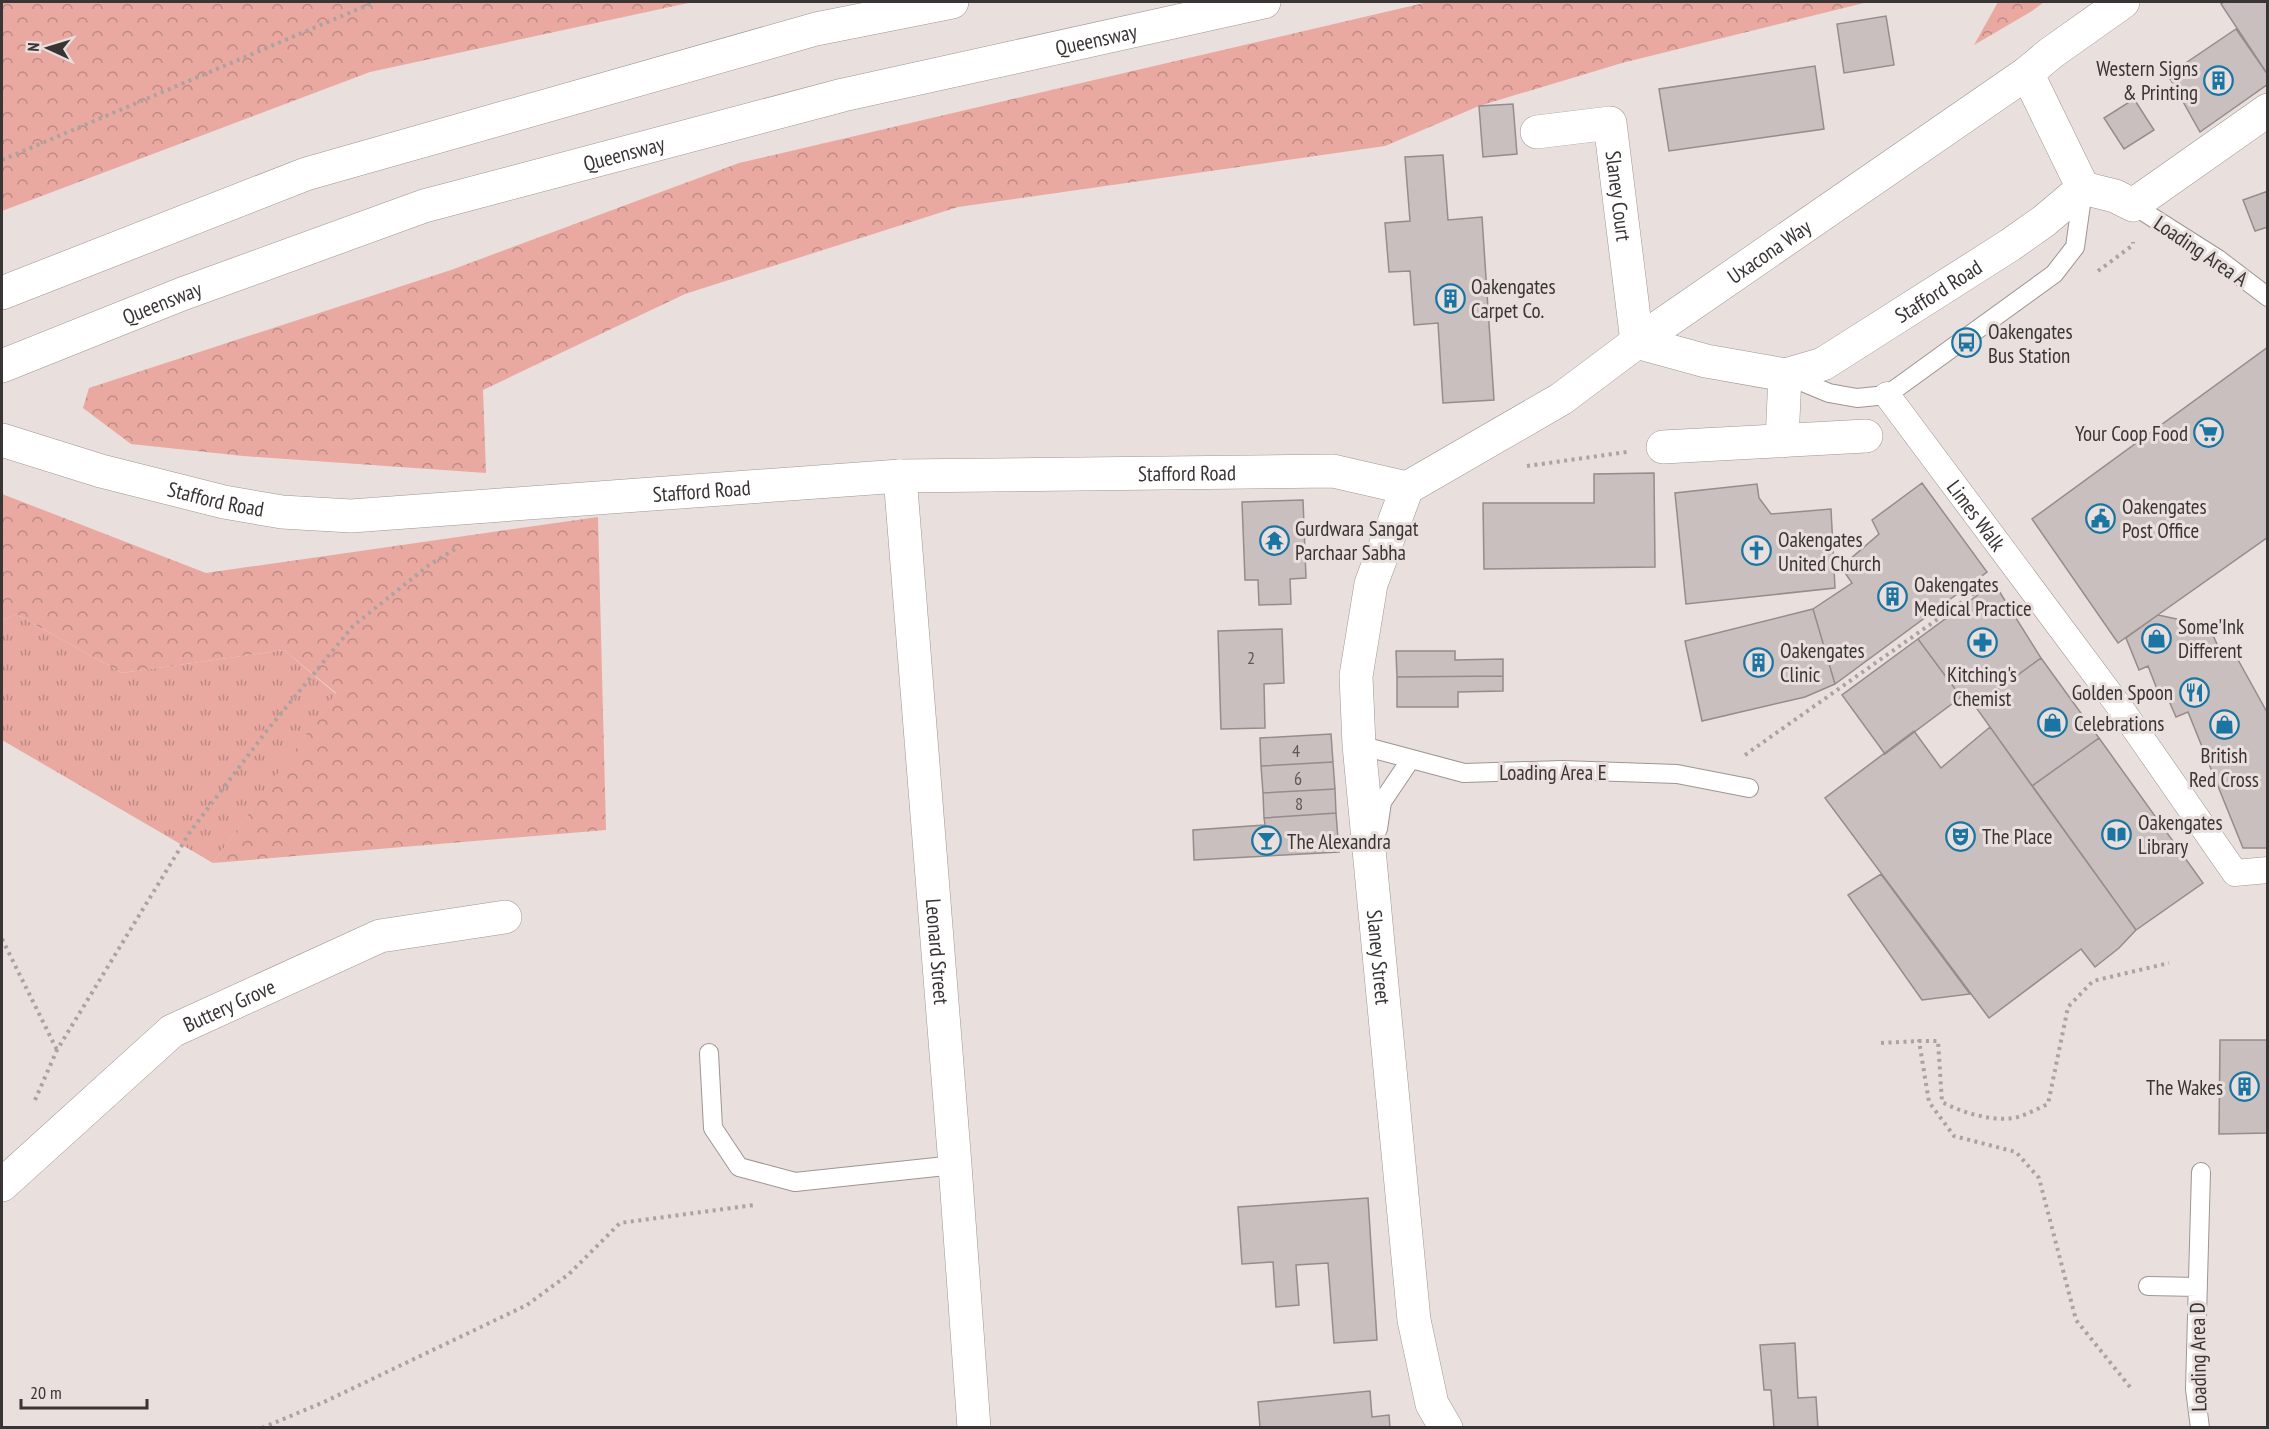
<svg xmlns="http://www.w3.org/2000/svg" width="2269" height="1429" font-family="'PT Sans Narrow',sans-serif">
	<style>
		.grass { fill: url(#grass-tufts) }
		.forest { fill: url(#forest-crowns) }
		.building { fill: #c9bfbe; stroke: #968c8b; stroke-width: 1.5 }
		.lines { fill: none; stroke-linecap: round; stroke-linejoin: round }
		.service-casing { stroke: #9e9594; stroke-width: 20 }
		.pedestrian-casing { stroke: #9e9594; stroke-width: 27 }
		.minor-casing { stroke: #9e9594; stroke-width: 34 }
		.tertiary-casing { stroke: #9e9594; stroke-width: 34 }
		.trunk-casing { stroke: #9e9594; stroke-width: 34 }
		.path { stroke: #aba3a1; stroke-width: 4; stroke-dasharray: 3 4.5; stroke-linecap: butt }
		.service { stroke: #fff; stroke-width: 18 }
		.pedestrian { stroke: #fff; stroke-width: 26 }
		.minor { stroke: #fff; stroke-width: 33 }
		.tertiary { stroke: #fff; stroke-width: 33 }
		.trunk { stroke: #fff; stroke-width: 33 }
		.labels { text-anchor: middle; dominant-baseline: central; stroke-width: 6; stroke-linejoin: round; paint-order: stroke }
		.number-label { font-size: 18px; fill: #5d5856 }
		.street-label { font-size: 21px; fill: #393534; stroke: #e9dfdd }
		.poi-label { font-size: 21px; fill: #393534; stroke: #e9dfdd; text-anchor: start }
	</style>
	<defs>
		<pattern id="grass-tufts" width="24" height="20" patternUnits="userSpaceOnUse" patternTransform="scale(1.5)"><rect width="24" height="20" fill="#e9a9a1"/><path d="M3 7l-1-3M5 7V3M7 7l1-3M15 17l-1-3M17 17v-4M19 17l1-3" fill="none" stroke="#be8a84"/></pattern>
		<pattern id="forest-crowns" width="20" height="18" patternUnits="userSpaceOnUse" patternTransform="scale(1.5)"><rect width="20" height="18" fill="#e9a9a1"/><path d="M2 6a3 3 0 1 1 6 0M12 15a3 3 0 1 1 6 0" fill="none" stroke="#be8a84"/></pattern>
	</defs>
	<rect width="100%" height="100%" fill="#e9dfdd"/>
	<path class="grass" d="M 16,614 L 122,673 L 284,650 L 336,694 L 213,863 L 2,740 L 2,621 Z"/>
	<path class="forest" d="M 2,2 L 693,2 L 370,72 L 2,211 Z
		M 1428,2 L 1868,2 L 1622,63 L 1479,106 L 1385,146 L 958,207 L 685,294 L 483,390 L 486,473 L 243,456 L 131,444 L 83,408 L 89,388 L 451,270 L 739,163 Z
		M 1998,2 L 2044,2 L 2032,11 L 1974,45 Z
		M 2,494 L 206,573 L 598,517 L 606,830 L 213,863 L 336,693 L 284,650 L 122,673 L 16,614 L 2,621 Z"/>
	<path class="building" d="M 2224,2 L 2268,2 L 2268,75 L 2221,4 Z
		M 1886,16 L 1894,65 L 1844,73 L 1837,24 Z
		M 2236,29 L 2268,75 L 2268,84 L 2200,132 L 2168,75 Z
		M 1815,66 L 1824,129 L 1669,151 L 1659,89 Z
		M 2134,99 L 2154,130 L 2124,149 L 2104,118 Z
		M 1513,104 L 1517,154 L 1483,157 L 1479,106 Z
		M 1443,155 L 1448,220 L 1482,217 L 1494,400 L 1443,403 L 1438,323 L 1414,325 L 1410,271 L 1389,272 L 1385,223 L 1410,221 L 1405,157 Z
		M 2268,191 L 2268,227 L 2255,231 L 2243,200 Z
		M 2268,347 L 2268,537 L 2118,643 L 2032,519 Z
		M 1654,473 L 1655,567 L 1484,569 L 1483,503 L 1594,503 L 1594,474 Z
		M 1922,483 L 1987,572 L 1835,684 L 1813,609 L 1852,583 L 1841,567 L 1879,534 L 1872,520 Z
		M 1757,484 L 1759,498 L 1771,514 L 1831,509 L 1835,588 L 1686,604 L 1675,493 Z
		M 1303,500 L 1306,578 L 1290,579 L 1291,604 L 1259,605 L 1258,580 L 1245,580 L 1242,502 Z
		M 1994,583 L 2041,658 L 1975,706 L 1961,697 L 1918,639 Z
		M 1813,609 L 1835,684 L 1805,697 L 1702,721 L 1685,641 Z
		M 2158,615 L 2209,626 L 2220,651 L 2232,649 L 2268,714 L 2268,848 L 2243,848 L 2188,712 L 2176,717 L 2163,687 L 2157,689 L 2148,666 L 2139,670 L 2126,638 Z
		M 1282,629 L 1284,683 L 1264,684 L 1265,728 L 1221,729 L 1218,631 Z
		M 1918,639 L 1961,697 L 1885,754 L 1842,695 Z
		M 1396,651 L 1455,651 L 1455,660 L 1503,659 L 1503,676 L 1397,677 Z
		M 2041,658 L 2099,738 L 2032,786 L 1975,706 Z
		M 1503,676 L 1503,691 L 1458,692 L 1458,707 L 1397,707 L 1397,677 Z
		M 1990,727 L 2136,930 L 2119,948 L 2095,967 L 2081,949 L 1989,1018 L 1825,798 L 1914,731 L 1941,768 Z
		M 1331,734 L 1333,762 L 1261,766 L 1260,738 Z
		M 2099,738 L 2203,883 L 2136,930 L 2032,786 Z
		M 1333,762 L 1335,789 L 1263,793 L 1261,766 Z
		M 1335,789 L 1336,813 L 1264,818 L 1263,793 Z
		M 1336,813 L 1339,852 L 1194,860 L 1193,830 L 1265,825 L 1264,818 Z
		M 1881,874 L 1970,994 L 1922,1000 L 1848,895 Z
		M 2220,1040 L 2268,1040 L 2268,1133 L 2219,1134 Z
		M 1368,1198 L 1377,1340 L 1334,1343 L 1328,1263 L 1296,1265 L 1299,1305 L 1276,1307 L 1273,1262 L 1242,1264 L 1238,1207 Z
		M 1795,1343 L 1798,1398 L 1816,1397 L 1818,1428 L 1774,1428 L 1771,1390 L 1764,1390 L 1760,1345 Z
		M 1370,1391 L 1372,1417 L 1389,1415 L 1390,1428 L 1260,1428 L 1258,1402 Z"/>
	<g class="lines">
		<defs>
			<path id="service" d="M 2133,205 L 2218,259 L 2268,297
				M 1788,376 L 1829,393 L 1857,398 L 1887,395 L 2054,274 L 2075,247 L 2083,190
				M 1359,745 L 1464,773 L 1562,770 L 1677,774 L 1749,788
				M 1378,829 L 1382,802 L 1411,759
				M 709,1053 L 713,1128 L 739,1167 L 795,1182 L 955,1165
				M 2148,1286 L 2198,1287
				M 2200,1428 L 2195,1389 L 2201,1172"/>
			<g id="pedestrian">
				<path id="s1" d="M 1887,395 L 2119,706 L 2235,873 L 2268,870"/>
			</g>
			<g id="minor">
				<path id="s2" d="M 1537,132 L 1610,123 L 1637,342 L 1706,361 L 1785,375 L 1823,364 L 2010,245 L 2044,221 L 2083,188 L 2027,73"/>
				<path d="M 2083,188 L 2115,196 L 2133,205 L 2268,110"/>
				<path d="M 1782,441 L 1785,375"/>
				<path d="M 1663,447 L 1866,436"/>
				<path id="s3" d="M 900,476 L 955,1165 L 974,1428"/>
				<path id="s4" d="M 1407,488 L 1371,584 L 1356,676 L 1359,745 L 1414,1320 L 1432,1404 L 1446,1428"/>
				<path id="s5" d="M 2,1185 L 172,1031 L 380,936 L 505,917"/>
			</g>
			<g id="tertiary">
				<path id="s6" d="M 2,440 L 101,471 L 224,502 L 282,512 L 351,516 L 900,476 L 1333,471 L 1407,488 L 1561,399 L 1637,342 L 2027,73 L 2051,53 L 2123,2"/>
			</g>
			<g id="trunk">
				<path d="M 2,293 L 306,174 L 816,29 L 952,2"/>
				<path id="s7" d="M 2,366 L 182,294 L 424,206 L 843,95 L 1264,2"/>
			</g>
		</defs>
		<use href="#service" class="service-casing"/>
		<use href="#pedestrian" class="pedestrian-casing"/>
		<use href="#minor" class="minor-casing"/>
		<use href="#tertiary" class="tertiary-casing"/>
		<use href="#trunk" class="trunk-casing"/>
		<path class="path" d="M 2,160 L 375,2
			M 2098,271 L 2133,245 L 2133,242
			M 1527,466 L 1627,452
			M 1745,755 L 1986,585
			M 2,939 L 57,1050
			M 1881,1043 L 1919,1041
			M 35,1100 L 57,1050 L 190,832 L 265,733 L 353,626 L 429,565 L 457,548
			M 2130,1387 L 2076,1320 L 2039,1178 L 2016,1152 L 1954,1136 L 1929,1102 L 1919,1041 L 1938,1041 L 1942,1102 C 1962,1113 1999,1124 2021,1116 C 2030,1113 2039,1108 2048,1104 L 2068,1007 L 2093,981 L 2169,963
			M 262,1428 L 324,1402 L 527,1305 L 569,1274 L 620,1223 L 754,1205"/>
		<use href="#service" class="service"/>
		<use href="#pedestrian" class="pedestrian"/>
		<use href="#minor" class="minor"/>
		<use href="#tertiary" class="tertiary"/>
		<use href="#trunk" class="trunk"/>
	</g>
	<defs>
		<symbol id="building-ring" viewBox="-11 -11 22 22"><circle r="9.5" fill="#e9dfdd" stroke="#1a75a3" stroke-width="1.5"/><path d="M-4-6H4V6H1V3H-1V6H-4ZM-2.5-4.3h1.7v1.8h-1.7ZM.8-4.3h1.7v1.8H.8ZM-2.5-1h1.7V.8h-1.7ZM.8-1h1.7V.8H.8Z" fill="#1a75a3"/></symbol>
		<symbol id="bus-ring" viewBox="-11 -11 22 22"><circle r="9.5" fill="#e9dfdd" stroke="#1a75a3" stroke-width="1.5"/><path d="M-5-6H5V4H4V6H2V4H-2V6H-4V4H-5ZM-3.5-4V0h7V-4ZM-3.5 1.2v1.5H-2V1.2ZM2 1.2v1.5H3.5V1.2Z" fill="#1a75a3"/></symbol>
		<symbol id="supermarket-ring" viewBox="-11 -11 22 22"><circle r="9.5" fill="#e9dfdd" stroke="#1a75a3" stroke-width="1.5"/><path d="M-6-5.5h2.5l.6 2H6L4.5 2H-2.5L-4.4-4H-6ZM-1.5 3.2a1.3 1.3 0 1 0 .1 0ZM3 3.2a1.3 1.3 0 1 0 .1 0Z" fill="#1a75a3"/></symbol>
		<symbol id="civic-ring" viewBox="-11 -11 22 22"><circle r="9.5" fill="#e9dfdd" stroke="#1a75a3" stroke-width="1.5"/><path d="M-.6-6.5H3V-4.5H.6V-3L4-1V1h2V6H-6V1h2V-1L-.6-3ZM-1.2 2.5V6h2.4V2.5Z" fill="#1a75a3"/></symbol>
		<symbol id="temple-ring" viewBox="-11 -11 22 22"><circle r="9.5" fill="#e9dfdd" stroke="#1a75a3" stroke-width="1.5"/><path d="M0-6L5-2H3V0L6.5 2.5H4V6H1.5V3h-3V6H-4V2.5H-6.5L-3 0V-2H-5Z" fill="#1a75a3"/></symbol>
		<symbol id="church-ring" viewBox="-11 -11 22 22"><circle r="9.5" fill="#e9dfdd" stroke="#1a75a3" stroke-width="1.5"/><path d="M-1.2-6h2.4v3.5h3.3v2.4h-3.3V6h-2.4V-.1h-3.3v-2.4h3.3Z" fill="#1a75a3"/></symbol>
		<symbol id="shop-ring" viewBox="-11 -11 22 22"><circle r="9.5" fill="#e9dfdd" stroke="#1a75a3" stroke-width="1.5"/><path d="M-5-2.5h2.3a2.7 3.5 0 0 1 5.4 0H5L5.5 6h-11ZM-1.5-2.5h3a1.5 2.3 0 0 0-3 0Z" fill="#1a75a3"/></symbol>
		<symbol id="pharmacy-ring" viewBox="-11 -11 22 22"><circle r="9.5" fill="#e9dfdd" stroke="#1a75a3" stroke-width="1.5"/><path d="M-2-6h4v4h4v4h-4v4h-4v-4h-4v-4h4Z" fill="#1a75a3"/></symbol>
		<symbol id="restaurant-ring" viewBox="-11 -11 22 22"><circle r="9.5" fill="#e9dfdd" stroke="#1a75a3" stroke-width="1.5"/><path d="M-5-6h1v4h1v-4h1v4h1v-4h1v5L-1.5 .5V6h-2V.5L-5-1ZM5-6V6H3V1.5H1.5Q1.5-4 5-6Z" fill="#1a75a3"/></symbol>
		<symbol id="library-ring" viewBox="-11 -11 22 22"><circle r="9.5" fill="#e9dfdd" stroke="#1a75a3" stroke-width="1.5"/><path d="M-6-4Q-3-5.5-.7-3.5V5Q-3 3-6 4ZM6-4Q3-5.5 .7-3.5V5Q3 3 6 4Z" fill="#1a75a3"/></symbol>
		<symbol id="theatre-ring" viewBox="-11 -11 22 22"><circle r="9.5" fill="#e9dfdd" stroke="#1a75a3" stroke-width="1.5"/><path d="M-5-5.5Q0-4 5-5.5V0Q5 5 0 6Q-5 5-5 0ZM-3.3-2.5H-1v1.5H-3.3ZM1-2.5H3.3v1.5H1ZM-2.8 1Q0 5.5 2.8 1Z" fill="#1a75a3"/></symbol>
		<symbol id="bar-ring" viewBox="-11 -11 22 22"><circle r="9.5" fill="#e9dfdd" stroke="#1a75a3" stroke-width="1.5"/><path d="M-6-5H6L.8 .8V4.5H3.5V6h-7V4.5H-.8V.8Z" fill="#1a75a3"/></symbol>
	</defs>
	<g fill-rule="evenodd">
		<use href="#building-ring" x="2202" y="64" width="33" height="33"/>
		<use href="#building-ring" x="1434" y="282" width="33" height="33"/>
		<use href="#bus-ring" x="1950" y="326" width="33" height="33"/>
		<use href="#supermarket-ring" x="2192" y="416" width="33" height="33"/>
		<use href="#civic-ring" x="2084" y="502" width="33" height="33"/>
		<use href="#temple-ring" x="1258" y="524" width="33" height="33"/>
		<use href="#church-ring" x="1740" y="534" width="33" height="33"/>
		<use href="#building-ring" x="1876" y="580" width="33" height="33"/>
		<use href="#shop-ring" x="2140" y="622" width="33" height="33"/>
		<use href="#pharmacy-ring" x="1966" y="626" width="33" height="33"/>
		<use href="#building-ring" x="1742" y="646" width="33" height="33"/>
		<use href="#restaurant-ring" x="2178" y="676" width="33" height="33"/>
		<use href="#shop-ring" x="2036" y="706" width="33" height="33"/>
		<use href="#shop-ring" x="2208" y="708" width="33" height="33"/>
		<use href="#library-ring" x="2100" y="818" width="33" height="33"/>
		<use href="#theatre-ring" x="1944" y="820" width="33" height="33"/>
		<use href="#bar-ring" x="1250" y="824" width="33" height="33"/>
		<use href="#building-ring" x="2228" y="1070" width="33" height="33"/>
	</g>
	<g class="labels">
		<g class="number-label">
			<text x="1251" y="657">2</text>
			<text x="1296" y="750">4</text>
			<text x="1298" y="778">6</text>
			<text x="1299" y="803">8</text>
		</g>
		<g class="street-label">
			<text stroke="none"><textPath href="#s7" startOffset="1144">Queensway</textPath></text>
			<text stroke="none"><textPath href="#s7" startOffset="658">Queensway</textPath></text>
			<text stroke="none"><textPath href="#s2" startOffset="147">Slaney Court</textPath></text>
			<text stroke="none"><textPath href="#s6" startOffset="1851">Uxacona Way</textPath></text>
			<text transform="translate(2201 251) rotate(34)">Loading Area A</text>
			<text stroke="none"><textPath href="#s2" startOffset="622">Stafford Road</textPath></text>
			<text stroke="none"><textPath href="#s7" startOffset="172">Queensway</textPath></text>
			<text stroke="none"><textPath href="#s6" startOffset="1196">Stafford Road</textPath></text>
			<text stroke="none"><textPath href="#s6" startOffset="710">Stafford Road</textPath></text>
			<text stroke="none"><textPath href="#s6" startOffset="222">Stafford Road</textPath></text>
			<text stroke="none"><textPath href="#s1" startOffset="150">Limes Walk</textPath></text>
			<text x="1553" y="772">Loading Area E</text>
			<text stroke="none"><textPath href="#s3" startOffset="477">Leonard Street</textPath></text>
			<text stroke="none"><textPath href="#s4" startOffset="478">Slaney Street</textPath></text>
			<text stroke="none"><textPath href="#s5" startOffset="292">Buttery Grove</textPath></text>
			<text transform="translate(2198 1357) rotate(-91)">Loading Area D</text>
		</g>
		<g class="poi-label">
			<text x="2198" y="68" text-anchor="end">Western Signs<tspan x="2198" dy="24">&amp; Printing</tspan></text>
			<text x="1471" y="286">Oakengates<tspan x="1471" dy="24">Carpet Co.</tspan></text>
			<text x="1988" y="331">Oakengates<tspan x="1988" dy="24">Bus Station</tspan></text>
			<text x="2188" y="433" text-anchor="end">Your Coop Food</text>
			<text x="2122" y="506">Oakengates<tspan x="2122" dy="24">Post Office</tspan></text>
			<text x="1295" y="528">Gurdwara Sangat<tspan x="1295" dy="24">Parchaar Sabha</tspan></text>
			<text x="1778" y="539">Oakengates<tspan x="1778" dy="24">United Church</tspan></text>
			<text x="1914" y="584">Oakengates<tspan x="1914" dy="24">Medical Practice</tspan></text>
			<text x="2178" y="626">Some'Ink<tspan x="2178" dy="24">Different</tspan></text>
			<text x="1780" y="650">Oakengates<tspan x="1780" dy="24">Clinic</tspan></text>
			<text x="1982" y="674" text-anchor="middle">Kitching's<tspan x="1982" dy="24">Chemist</tspan></text>
			<text x="2173" y="692" text-anchor="end">Golden Spoon</text>
			<text x="2074" y="723">Celebrations</text>
			<text x="2224" y="755" text-anchor="middle">British<tspan x="2224" dy="24">Red Cross</tspan></text>
			<text x="2138" y="822">Oakengates<tspan x="2138" dy="24">Library</tspan></text>
			<text x="1982" y="836">The Place</text>
			<text x="1287" y="841">The Alexandra</text>
			<text x="2223" y="1087" text-anchor="end">The Wakes</text>
		</g>
	</g>
	<rect width="2269" height="1429" fill="none" stroke="#393534" stroke-width="6"/>
	<g transform="translate(48 48) rotate(274)" stroke="#e9dfdd" stroke-width="4.5" paint-order="stroke">
	<path d="M0-4.5L10 22L0 15L-10 22Z" fill="#393534"/>
	<text y="-9" font-size="16" font-weight="bold" text-anchor="middle" fill="#393534">N</text>
	</g>
	<path d="M21 1399v9h126v-9" fill="none" stroke="#393534" stroke-width="3"/>
	<text x="30" y="1399" font-size="18" fill="#393534" stroke="#e9dfdd" stroke-width="4.5" paint-order="stroke">20 m</text>
</svg>
